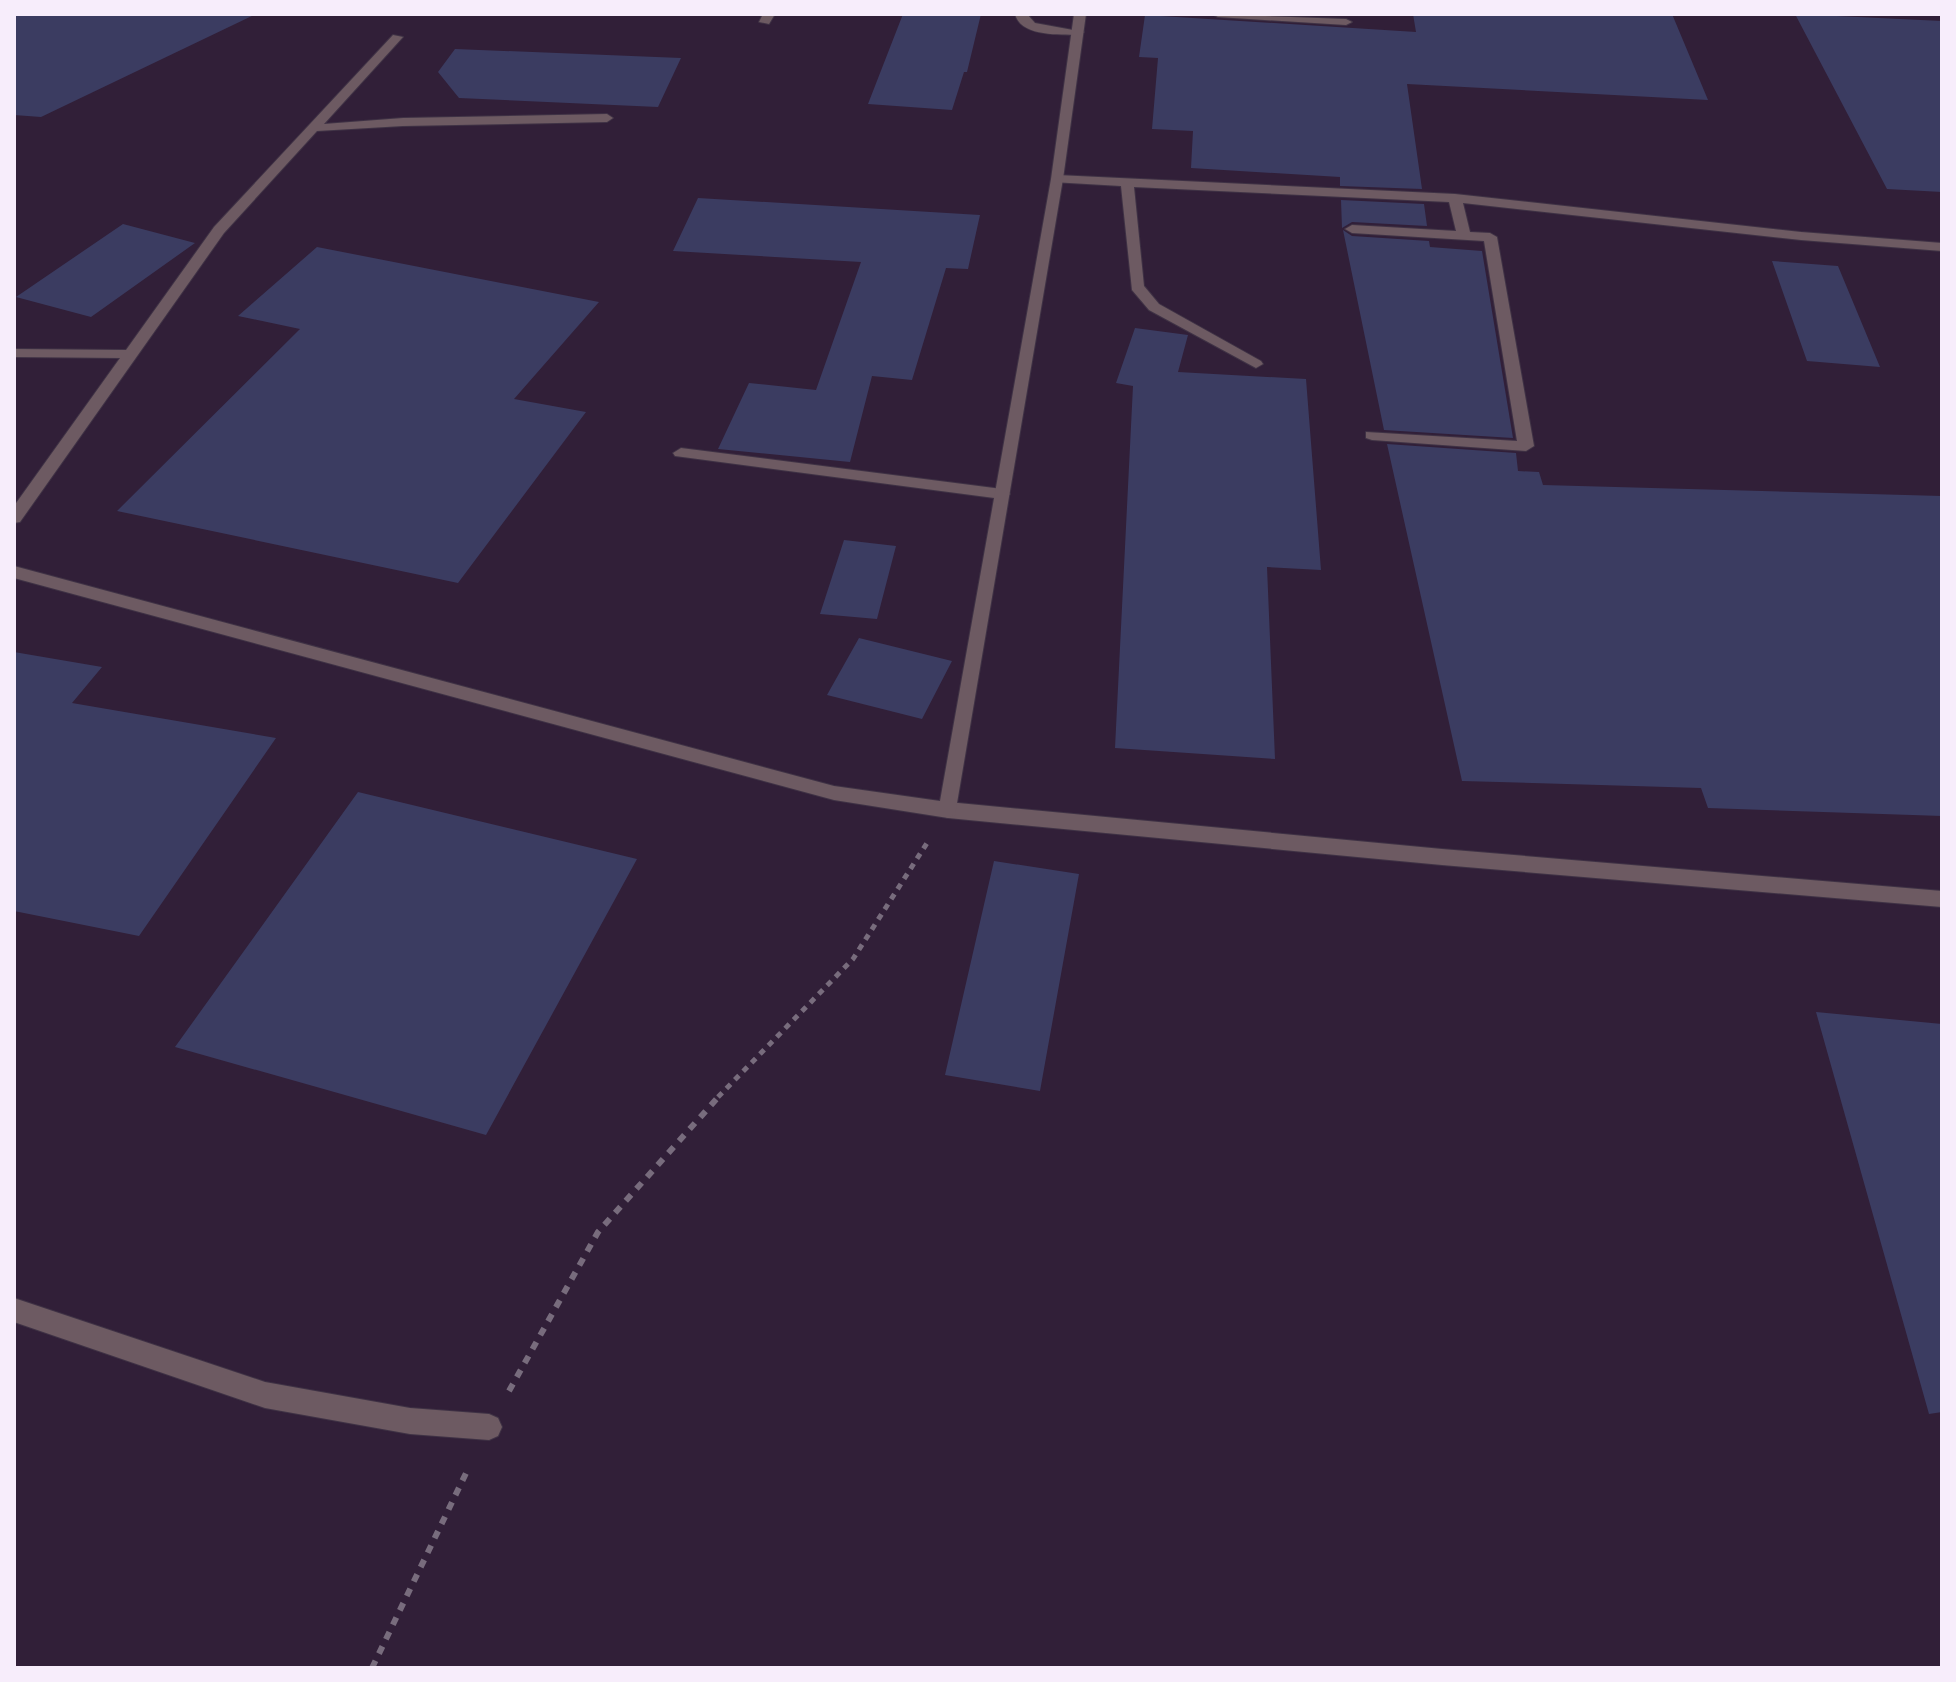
<svg xmlns="http://www.w3.org/2000/svg" width="1956" height="1682" font-family="Rubik,sans-serif">
	<style>
		.built { fill: #311f38 }
		.building { fill: #3b3c61 }
		.lines { fill: none; stroke-linecap: round; stroke-linejoin: round }
		.service-casing { stroke: #3f3245; stroke-width: 2 }
		.minor-casing { stroke: #3f3245; stroke-width: 2 }
		.path-far1 { stroke: #786c7d; stroke-width: 5; stroke-dasharray: 6 6; stroke-linecap: butt }
		.path { stroke: #786c7d; stroke-width: 6; stroke-dasharray: 8 8; stroke-linecap: butt }
		.service { fill: #6d5a62; fill-rule: evenodd }
		.minor { fill: #6d5a62; fill-rule: evenodd }
	</style>
	<rect width="100%" height="100%" fill="#26182c"/>
	<path class="built" d="M 14,14 L 1942,14 L 1942,1668 L 14,1668 Z"/>
	<path class="building" d="M 14,14 L 256,14 L 41,117 L 14,115 Z
		M 903,14 L 981,14 L 967,72 L 964,72 L 952,110 L 868,104 Z
		M 1413,14 L 1672,14 L 1708,100 L 1407,84 L 1422,189 L 1340,186 L 1340,177 L 1191,168 L 1193,131 L 1152,129 L 1158,58 L 1139,57 L 1145,15 L 1416,32 Z
		M 1795,14 L 1942,21 L 1942,192 L 1887,189 Z
		M 455,49 L 681,58 L 658,107 L 459,98 L 438,72 Z
		M 698,198 L 980,215 L 968,269 L 946,268 L 912,380 L 872,376 L 850,462 L 718,449 L 749,383 L 816,390 L 861,262 L 673,251 Z
		M 1341,200 L 1424,204 L 1427,226 L 1352,222 L 1342,228 Z
		M 123,224 L 195,243 L 91,317 L 16,297 Z
		M 1343,230 L 1352,236 L 1429,241 L 1430,247 L 1482,251 L 1513,438 L 1384,430 Z
		M 317,247 L 599,302 L 514,399 L 586,412 L 458,583 L 117,511 L 300,329 L 238,316 Z
		M 1772,261 L 1838,266 L 1880,367 L 1807,361 Z
		M 1135,328 L 1188,335 L 1178,372 L 1306,379 L 1321,570 L 1267,567 L 1275,759 L 1115,748 L 1133,386 L 1116,383 Z
		M 1387,444 L 1516,453 L 1518,471 L 1539,472 L 1543,485 L 1942,496 L 1942,816 L 1708,808 L 1701,788 L 1462,781 Z
		M 844,540 L 896,546 L 877,619 L 820,614 Z
		M 859,638 L 952,661 L 922,719 L 827,695 Z
		M 14,652 L 102,667 L 72,703 L 276,738 L 139,936 L 14,911 Z
		M 358,792 L 637,859 L 486,1135 L 175,1047 Z
		M 994,861 L 1079,874 L 1040,1091 L 945,1075 Z
		M 1816,1012 L 1942,1024 L 1942,1412 L 1929,1414 Z"/>
	<g class="lines">
		<defs>
			<path id="service" d="M 763,14 L 775,14 L 769,24 L 759,22 Z
				M 1015,14 L 1027,14 L 1035,23 L 1084,32 L 1078,35 C 1059,34 1021,37 1015,14 Z
				M 1212,14 L 1346,19 L 1352,22 L 1346,25 L 1218,17 Z
				M 393,35 L 403,37 L 324,124 L 403,118 L 607,114 L 613,118 L 607,122 L 403,126 L 317,131 L 224,233 L 20,522 L 14,523 L 14,506 L 120,358 L 14,357 L 14,349 L 126,350 L 214,227 Z
				M 1057,175 L 1455,194 L 1801,232 L 1942,243 L 1942,251 L 1801,240 L 1463,203 L 1470,232 L 1490,233 L 1497,237 L 1534,446 L 1526,451 L 1372,440 L 1366,438 L 1366,432 L 1517,441 L 1484,241 L 1352,233 L 1345,229 L 1352,225 L 1456,231 L 1449,202 L 1134,187 L 1144,286 L 1159,304 L 1261,361 L 1263,364 L 1256,368 L 1149,310 L 1132,290 L 1121,186 L 1052,182 L 1051,179 Z
				M 681,448 L 1002,489 L 1010,494 L 1002,499 L 675,456 L 673,453 Z
				M 948,802 L 1442,849 L 1942,891 L 1942,907 L 1442,865 L 948,818 L 941,815 L 938,810 L 941,805 Z
				M 14,1298 L 265,1382 L 410,1408 L 489,1414 L 498,1418 L 502,1427 L 498,1436 L 489,1440 L 410,1434 L 265,1408 L 14,1322 Z"/>
			<path id="minor" d="M 1074,14 L 1086,14 L 1063,179 L 955,815 L 948,818 L 834,800 L 14,578 L 14,566 L 834,786 L 940,801 L 1051,179 Z"/>
		</defs>
		<use href="#service" class="service-casing"/>
		<use href="#minor" class="minor-casing"/>
		<path class="path-far1" d="M 718,1097 L 853,959 L 927,843"/>
		<path class="path" d="M 509,1391 L 598,1232 L 720,1095
			M 372,1668 L 469,1467"/>
		<use href="#service" class="service"/>
		<use href="#minor" class="minor"/>
	</g>
	<rect width="1956" height="1682" fill="none" stroke="#f7edfb" stroke-width="32"/>
</svg>
